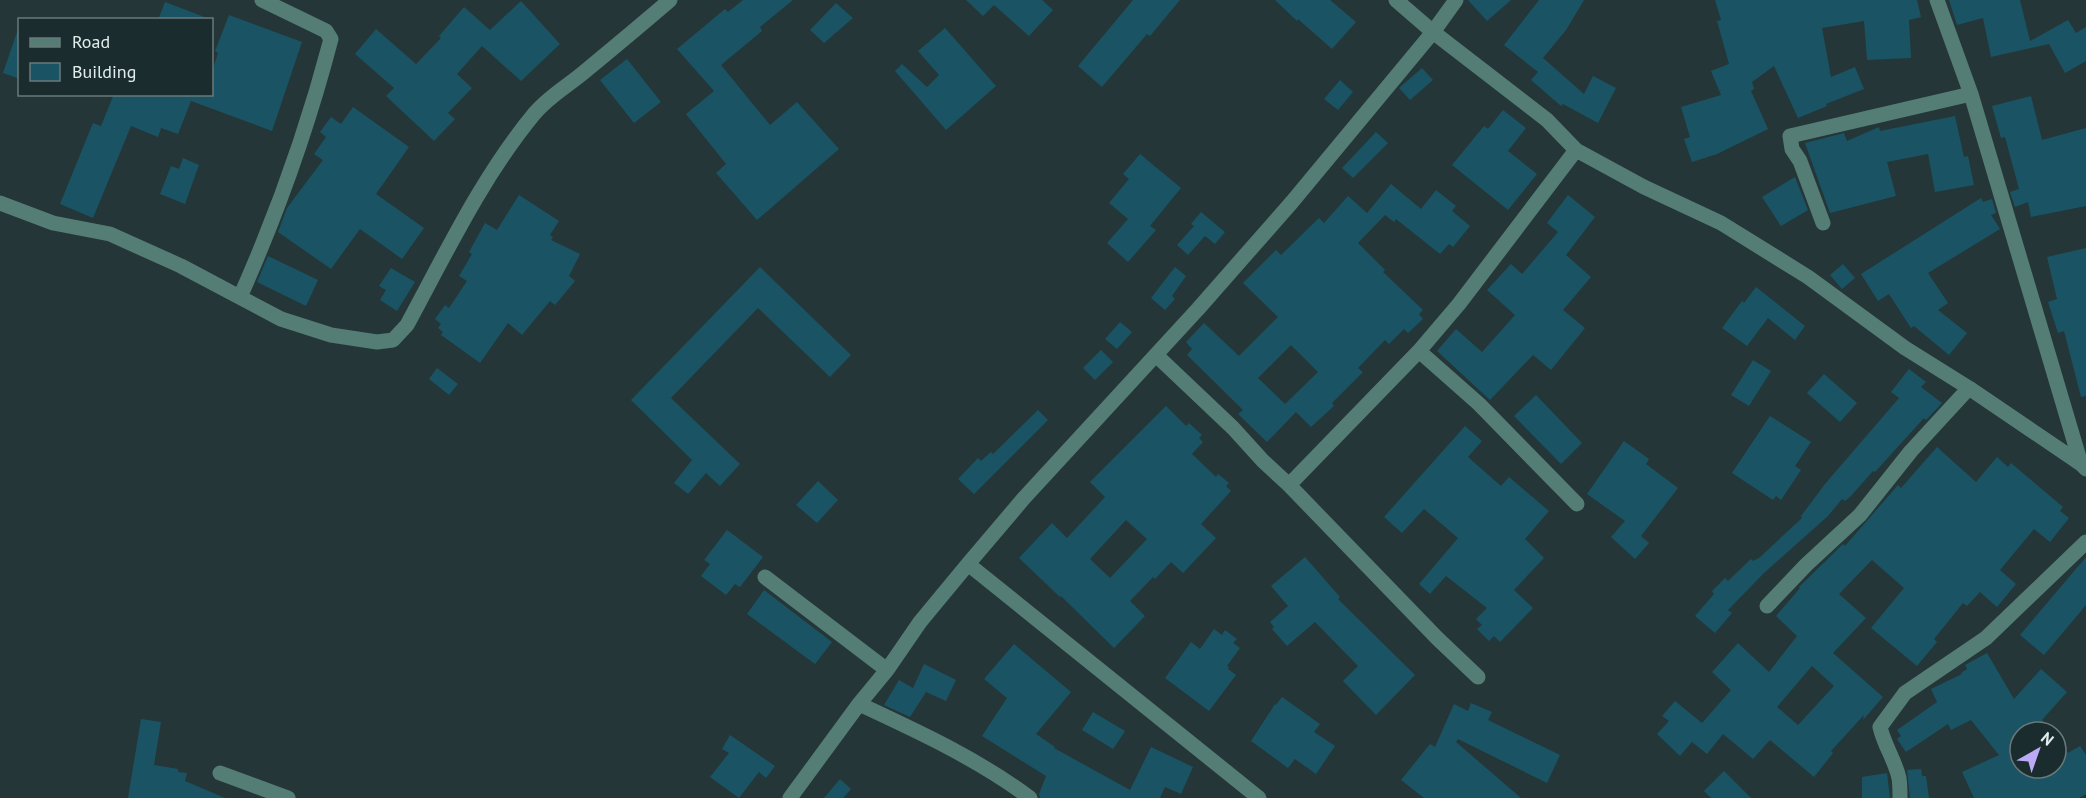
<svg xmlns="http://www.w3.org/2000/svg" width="2086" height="798" font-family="'PT Sans',sans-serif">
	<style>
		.building { fill: #1a5464; fill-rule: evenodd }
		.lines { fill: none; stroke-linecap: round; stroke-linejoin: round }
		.minor { stroke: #547d76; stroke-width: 15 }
	</style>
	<rect width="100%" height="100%" fill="#243637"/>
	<path class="building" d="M 743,0 L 793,0 L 760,27 L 762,31 L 721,65 L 770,125 L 797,102 L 839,149 L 757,220 L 716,173 L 726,164 L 686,114 L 714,91 L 677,49 L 725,9 L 728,12 Z
		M 966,0 L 1042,0 L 1053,10 L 1029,36 L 994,5 L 983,16 Z
		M 1133,0 L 1180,0 L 1150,36 L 1147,34 L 1102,87 L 1078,66 Z
		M 1275,0 L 1330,0 L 1356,22 L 1332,49 L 1298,19 L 1297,21 Z
		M 1468,0 L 1511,0 L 1487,21 Z
		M 1539,0 L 1584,0 L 1566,30 L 1543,58 L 1584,94 L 1593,76 L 1616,88 L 1598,123 L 1563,104 L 1561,106 L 1531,80 L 1538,72 L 1504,45 Z
		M 1715,0 L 1917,0 L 1921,17 L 1909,20 L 1911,58 L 1867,60 L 1864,21 L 1822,28 L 1831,77 L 1855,67 L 1864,89 L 1826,104 L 1827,106 L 1798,118 L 1774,66 L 1752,82 L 1754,89 L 1751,91 L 1768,129 L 1717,154 L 1692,162 L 1684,139 L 1690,137 L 1681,107 L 1721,95 L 1711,71 L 1729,64 L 1717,21 L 1721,20 Z
		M 1949,0 L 2020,0 L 2030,41 L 2068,20 L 2076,33 L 2086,27 L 2086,61 L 2065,73 L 2049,44 L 1991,57 L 1983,18 L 1957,25 Z
		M 521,1 L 560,44 L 521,81 L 482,46 L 457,74 L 472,88 L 448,113 L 455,119 L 434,141 L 386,96 L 394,88 L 355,54 L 376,29 L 416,64 L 441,38 L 439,36 L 464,7 L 490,30 Z
		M 165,2 L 207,18 L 207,20 L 158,20 Z
		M 836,3 L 853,18 L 824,43 L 810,30 Z
		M 229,15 L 302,42 L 272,131 L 191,101 L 178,134 L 161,128 L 158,137 L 131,126 L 93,218 L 60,204 L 93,123 L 101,126 L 114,94 L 212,94 L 212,72 L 218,53 L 215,51 Z
		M 945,28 L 996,86 L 946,130 L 895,71 L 902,64 L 927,87 L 939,75 L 918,51 Z
		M 17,32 L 20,32 L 20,79 L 3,73 Z
		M 627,59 L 661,102 L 634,123 L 600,80 Z
		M 1422,68 L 1433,80 L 1410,100 L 1399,88 Z
		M 1340,80 L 1353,92 L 1338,110 L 1324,99 Z
		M 2031,96 L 2042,140 L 2086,128 L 2086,206 L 2031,217 L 2028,202 L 2015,207 L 2010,192 L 2019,189 L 2005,137 L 2001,138 L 1992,106 Z
		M 353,107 L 409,147 L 376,194 L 424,228 L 402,259 L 360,229 L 331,269 L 278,232 L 287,208 L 323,160 L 314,154 L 326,137 L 320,132 L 331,117 L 341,124 Z
		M 1503,110 L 1526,128 L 1508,151 L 1537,174 L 1508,210 L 1452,165 L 1484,126 L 1488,129 Z
		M 1955,116 L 1964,157 L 1968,156 L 1974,185 L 1935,192 L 1928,154 L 1887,162 L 1896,196 L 1830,213 L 1805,143 L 1844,133 L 1847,141 L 1879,127 L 1880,131 Z
		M 1376,132 L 1388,143 L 1353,178 L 1342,168 Z
		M 1140,154 L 1181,188 L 1150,226 L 1156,230 L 1128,262 L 1107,243 L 1128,219 L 1109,203 L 1129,179 L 1123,174 Z
		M 183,158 L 199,165 L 185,204 L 160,194 L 171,166 L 179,169 Z
		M 1795,177 L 1808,210 L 1781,226 L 1762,197 Z
		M 1391,184 L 1421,209 L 1436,190 L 1456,206 L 1452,211 L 1470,226 L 1453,247 L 1449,244 L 1440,254 L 1396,219 L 1394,222 L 1385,215 L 1358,243 L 1385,270 L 1383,272 L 1423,310 L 1419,314 L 1423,319 L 1408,333 L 1404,329 L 1389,344 L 1385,340 L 1358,368 L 1363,372 L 1332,403 L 1334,406 L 1311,427 L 1296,412 L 1267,442 L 1238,414 L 1243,410 L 1187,355 L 1192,349 L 1186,342 L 1204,323 L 1239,356 L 1278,317 L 1243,283 L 1276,250 L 1281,255 L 1319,218 L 1324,223 L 1348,196 L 1367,213 ZM 1291,345 L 1318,372 L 1285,404 L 1258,378 Z
		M 519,195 L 559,221 L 550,235 L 553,237 L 551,240 L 580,254 L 569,276 L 575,281 L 555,305 L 550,301 L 522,335 L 508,323 L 480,363 L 441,335 L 443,332 L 438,328 L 441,324 L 435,319 L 445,305 L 449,308 L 467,281 L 459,276 L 472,254 L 469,252 L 485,223 L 497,230 Z
		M 1568,195 L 1595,217 L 1566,255 L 1591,277 L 1563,310 L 1585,328 L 1551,370 L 1533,355 L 1490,400 L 1437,351 L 1456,329 L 1482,352 L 1515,315 L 1487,290 L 1511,264 L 1522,274 L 1558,232 L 1547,223 Z
		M 1981,198 L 1983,202 L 1992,199 L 1996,213 L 1991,215 L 2000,229 L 1928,273 L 1948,303 L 1938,310 L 1967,333 L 1949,355 L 1914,326 L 1911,328 L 1889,294 L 1878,301 L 1861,274 Z
		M 1201,212 L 1225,232 L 1215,244 L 1205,236 L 1188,255 L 1177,245 L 1194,226 L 1191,224 Z
		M 2086,248 L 2086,396 L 2081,397 L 2064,331 L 2058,333 L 2048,302 L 2057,299 L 2047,257 Z
		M 268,256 L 318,280 L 306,306 L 257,282 Z
		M 1843,264 L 1855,278 L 1842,289 L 1830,275 Z
		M 760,267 L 851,355 L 830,377 L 758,308 L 671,398 L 740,464 L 720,486 L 706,473 L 688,494 L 674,483 L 692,460 L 631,400 Z
		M 1175,267 L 1186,276 L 1172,296 L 1175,299 L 1165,310 L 1151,298 Z
		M 391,268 L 415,282 L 397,311 L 380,300 L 386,290 L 379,286 Z
		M 1756,287 L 1805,326 L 1795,340 L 1768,318 L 1747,346 L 1722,328 L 1742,301 L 1744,303 Z
		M 1120,322 L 1132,332 L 1117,349 L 1105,339 Z
		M 1101,350 L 1113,362 L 1095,380 L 1083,368 Z
		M 1753,360 L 1771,371 L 1749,406 L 1731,395 Z
		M 437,368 L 458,384 L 449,395 L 429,379 Z
		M 1909,369 L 1926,382 L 1921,387 L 1942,403 L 1926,420 L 1924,418 L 1875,472 L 1873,471 L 1851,496 L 1845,501 L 1842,499 L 1828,516 L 1764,573 L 1728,610 L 1732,613 L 1715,633 L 1695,616 L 1714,594 L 1712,591 L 1725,578 L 1728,581 L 1751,559 L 1753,561 L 1759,558 L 1802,518 L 1801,516 L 1825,484 L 1899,398 L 1891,392 Z
		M 1824,374 L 1857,403 L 1840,422 L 1807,393 Z
		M 1536,395 L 1582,443 L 1561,464 L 1514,416 Z
		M 1166,406 L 1186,426 L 1189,423 L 1202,435 L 1199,438 L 1203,442 L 1192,454 L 1216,477 L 1218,474 L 1229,483 L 1226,486 L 1231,491 L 1201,524 L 1216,538 L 1183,573 L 1171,562 L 1155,579 L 1153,577 L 1130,601 L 1145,616 L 1114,648 L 1061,596 L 1060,597 L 1019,558 L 1052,523 L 1067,538 L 1105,497 L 1090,482 ZM 1126,520 L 1147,539 L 1110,578 L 1090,559 Z
		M 1038,410 L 1048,420 L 974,494 L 958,479 L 978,458 L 981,461 L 991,452 L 993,454 Z
		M 1770,416 L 1811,442 L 1795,466 L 1801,470 L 1781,500 L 1776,496 L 1773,500 L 1732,473 Z
		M 1465,426 L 1482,441 L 1468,457 L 1501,486 L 1509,477 L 1549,511 L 1525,539 L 1544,558 L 1514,590 L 1533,608 L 1500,642 L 1494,636 L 1489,641 L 1477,629 L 1482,625 L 1476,619 L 1487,608 L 1446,576 L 1430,594 L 1419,584 L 1458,538 L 1424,509 L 1402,533 L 1384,517 Z
		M 1624,441 L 1649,459 L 1646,464 L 1678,488 L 1641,536 L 1649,543 L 1635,559 L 1611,537 L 1625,521 L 1587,494 Z
		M 1937,447 L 1976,482 L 1997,457 L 2008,467 L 2011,463 L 2063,507 L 2060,511 L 2069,518 L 2050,542 L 2034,529 L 2000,570 L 2016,584 L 1997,607 L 1980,592 L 1967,606 L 1963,603 L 1934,639 L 1937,642 L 1917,666 L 1871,628 L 1904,588 L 1872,560 L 1839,594 L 1866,618 L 1833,653 L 1883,697 L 1863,720 L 1864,715 L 1831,751 L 1833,753 L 1814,777 L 1770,740 L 1753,759 L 1723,734 L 1707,754 L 1692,742 L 1680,756 L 1657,734 L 1669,721 L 1662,716 L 1675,701 L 1702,723 L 1731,690 L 1712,672 L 1738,643 L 1769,672 L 1797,636 L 1776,616 L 1800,588 L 1799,587 L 1843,544 L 1845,546 L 1898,485 L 1901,488 ZM 1812,666 L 1834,686 L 1798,725 L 1777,707 Z
		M 818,481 L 838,500 L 817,523 L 796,505 Z
		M 727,530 L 763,557 L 740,587 L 735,584 L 726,595 L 701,576 L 710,564 L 704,560 Z
		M 1305,557 L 1340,597 L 1338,599 L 1415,675 L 1376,715 L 1343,681 L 1358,666 L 1315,622 L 1287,646 L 1272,629 L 1274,627 L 1270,622 L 1288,606 L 1271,586 Z
		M 2086,557 L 2086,605 L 2044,655 L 2020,635 Z
		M 764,590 L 832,642 L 815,664 L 747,614 Z
		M 1214,629 L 1222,635 L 1225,630 L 1237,639 L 1233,643 L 1240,648 L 1227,666 L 1229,667 L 1228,669 L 1236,675 L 1209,711 L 1165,678 L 1191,642 L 1200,649 Z
		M 1014,644 L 1071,692 L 1036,734 L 1055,747 L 1054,748 L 1130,790 L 1151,747 L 1193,767 L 1181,794 L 1165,787 L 1160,798 L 1040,798 L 1039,794 L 1046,776 L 982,736 L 1007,698 L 984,679 Z
		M 1987,653 L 2014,699 L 2041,669 L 2067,692 L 2042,720 L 2052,732 L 2020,732 L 2020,768 L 2056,768 L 2056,738 L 2068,753 L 2080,746 L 2086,755 L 2086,794 L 2079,798 L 1974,798 L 1962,772 L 1999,755 L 1971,720 L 1951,730 L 1948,724 L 1906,752 L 1897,739 L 1901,736 L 1897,730 L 1937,702 L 1931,689 L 1962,674 L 1961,673 L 1967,669 L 1965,665 Z
		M 924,664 L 956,680 L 946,701 L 926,692 L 910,717 L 884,705 L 899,680 L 913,688 Z
		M 1282,697 L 1320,724 L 1314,732 L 1335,746 L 1316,774 L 1295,759 L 1288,768 L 1251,741 L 1275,704 L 1276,705 Z
		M 1471,703 L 1492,712 L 1488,720 L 1560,755 L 1547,783 L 1458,739 L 1456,742 L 1521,798 L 1424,798 L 1401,780 L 1430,744 L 1435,747 L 1454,704 L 1468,711 Z
		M 1093,712 L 1125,731 L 1113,749 L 1082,730 Z
		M 141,719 L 161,722 L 154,765 L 178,769 L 178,772 L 187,773 L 185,781 L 225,798 L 128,798 Z
		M 730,735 L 775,766 L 766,778 L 759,772 L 739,798 L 710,777 L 729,753 L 722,749 Z
		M 1921,769 L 1922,776 L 1926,776 L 1929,798 L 1910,798 L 1907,770 Z
		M 1724,771 L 1751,798 L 1711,798 L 1704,791 Z
		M 1887,773 L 1890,798 L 1862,798 L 1862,777 Z
		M 840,779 L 851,789 L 843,798 L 824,798 Z"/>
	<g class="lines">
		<path class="minor" d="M 1396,0 L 1433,32 L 1547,120 L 1576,150 L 1644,187 L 1721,223 L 1808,277 L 1905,348 L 1969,388 L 2081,464 L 2086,469
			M 1937,0 L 1971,94 L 2081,464
			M 0,203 L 53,223 L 110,234 L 181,266 L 281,319 L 331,335 L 377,342 L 393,340 L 407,325 C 446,253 482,177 534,114 C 548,97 566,87 583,73 C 612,49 641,25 670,0
			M 1823,223 L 1800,161 L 1792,149 L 1790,136 L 1971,94
			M 240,297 C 277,214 308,127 331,39 L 326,31 L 262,0
			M 1419,351 L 1479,404 L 1577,504
			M 1156,355 L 1233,428 L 1263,461 L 1289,485 L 1419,351 L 1459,304 L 1576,150
			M 1289,485 L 1437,638 L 1478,677
			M 968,564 L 1259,798
			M 765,577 L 887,670
			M 1767,606 L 1806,565 L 1860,515 L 1911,451 L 1969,388
			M 859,704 C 917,731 978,759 1030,798
			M 220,773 L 288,798
			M 790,798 L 859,704 L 887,670 L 920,622 L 968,564 L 1024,498 L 1198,309 L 1292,202 L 1433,32 L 1456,0
			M 1900,798 C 1900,792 1900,784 1899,778 C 1895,760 1884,745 1880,727 L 1905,693 L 1986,638 L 2086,542"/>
	</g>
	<rect x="18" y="18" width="195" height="78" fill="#1a2c2d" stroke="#6a797a" stroke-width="1.5"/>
	<rect x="30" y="38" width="30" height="9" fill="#547d76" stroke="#6a797a" stroke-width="1.5"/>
	<text x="72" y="48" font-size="18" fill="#e2edee">Road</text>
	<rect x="30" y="63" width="30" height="18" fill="#1a5464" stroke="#6a797a" stroke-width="1.5"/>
	<text x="72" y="78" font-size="18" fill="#e2edee">Building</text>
	<g transform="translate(2038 750) rotate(40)"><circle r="28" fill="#1a2c2d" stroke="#6a797a" stroke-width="1.5"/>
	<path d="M0-4.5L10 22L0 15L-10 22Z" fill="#bcaaf6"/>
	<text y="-9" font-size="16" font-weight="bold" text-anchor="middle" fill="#e2edee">N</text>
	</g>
</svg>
